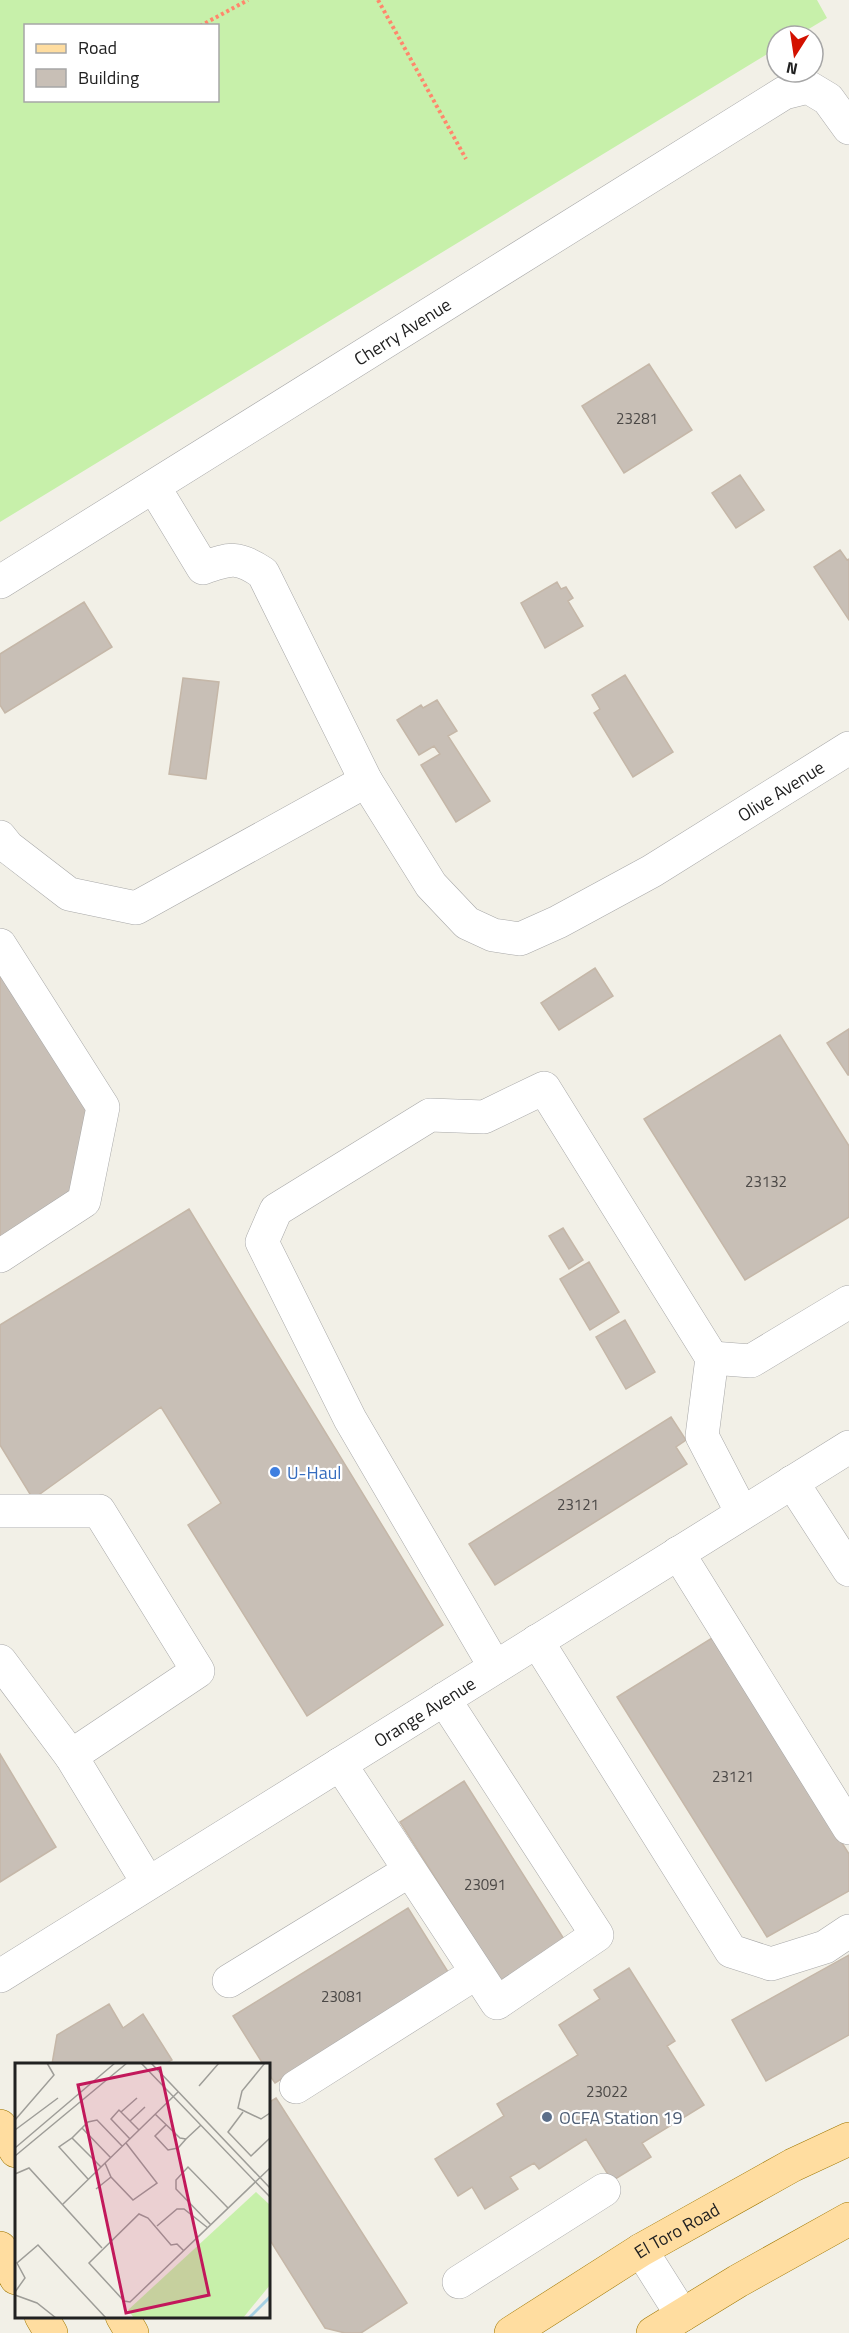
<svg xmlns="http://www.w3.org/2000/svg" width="849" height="2333" font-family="'Titillium Web',sans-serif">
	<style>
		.grass { fill: #c7f0aa; fill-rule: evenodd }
		.building { fill: #c8bfb6; stroke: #c5b7a8; stroke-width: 1.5 }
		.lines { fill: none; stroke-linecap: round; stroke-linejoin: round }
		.minor-casing { stroke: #a8a8a8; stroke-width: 34 }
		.major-casing { stroke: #9f7700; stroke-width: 34 }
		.path { stroke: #ff876c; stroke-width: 4; stroke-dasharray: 3 3; stroke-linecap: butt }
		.minor { stroke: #fff; stroke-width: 33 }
		.major { stroke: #ffdda0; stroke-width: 33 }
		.shop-dot { fill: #3f7fe0; stroke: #fff; stroke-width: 2 }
		.service-dot { fill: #5c6f8a; stroke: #fff; stroke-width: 2 }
		.labels { text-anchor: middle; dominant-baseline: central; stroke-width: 4.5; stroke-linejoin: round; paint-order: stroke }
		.number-label { font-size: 15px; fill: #4b4846 }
		.street-label { font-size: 18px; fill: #212121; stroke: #fff }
		.shop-label { font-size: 18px; fill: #366cbe; stroke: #fff; text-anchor: start }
		.service-label { font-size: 18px; fill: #4e5e75; stroke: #fff; text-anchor: start }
		.inset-river { fill: none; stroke: #a5d0e3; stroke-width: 3 }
		.inset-road { fill: none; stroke: #9e9d98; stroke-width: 1.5 }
		.view { fill: #c2185b; fill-opacity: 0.15; stroke: #c2185b; stroke-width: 3 }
		.inset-edge { fill: none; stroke: #212121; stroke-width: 3 }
	</style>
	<rect width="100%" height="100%" fill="#f2f0e7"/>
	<path class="grass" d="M 0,0 L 817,0 L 827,18 L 797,36 L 777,36 L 777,48 L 0,522 ZM 26,26 L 218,26 L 218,100 L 26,100 Z"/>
	<path class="building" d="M 649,364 L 692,430 L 624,473 L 582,406 Z
		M 740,475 L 764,510 L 736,528 L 712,493 Z
		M 840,550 L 847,560 L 849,559 L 849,620 L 814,567 Z
		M 557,582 L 561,589 L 566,587 L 573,598 L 568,601 L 583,626 L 545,648 L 521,603 Z
		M 84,602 L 112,647 L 5,713 L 0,705 L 0,654 Z
		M 625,675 L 673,752 L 633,777 L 594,713 L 600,709 L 592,695 Z
		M 183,678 L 219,682 L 206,779 L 169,774 Z
		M 437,700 L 457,731 L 448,736 L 490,801 L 456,822 L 421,765 L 440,754 L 434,746 L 419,755 L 397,720 L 421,705 L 423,708 Z
		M 0,965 L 92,1114 L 73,1201 L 0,1246 Z
		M 595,968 L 613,996 L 559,1030 L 541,1003 Z
		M 849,1029 L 849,1075 L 848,1075 L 827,1043 Z
		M 780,1035 L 849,1146 L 849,1217 L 745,1280 L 644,1119 Z
		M 189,1209 L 443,1625 L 307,1716 L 188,1525 L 221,1503 L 161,1407 L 33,1499 L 0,1445 L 0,1325 Z
		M 563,1228 L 583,1260 L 569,1269 L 549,1236 Z
		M 589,1262 L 619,1312 L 590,1330 L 560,1279 Z
		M 625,1320 L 655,1372 L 626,1389 L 596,1337 Z
		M 671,1417 L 686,1440 L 676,1447 L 687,1464 L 495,1585 L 469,1544 Z
		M 712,1638 L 849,1854 L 849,1891 L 767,1937 L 617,1697 Z
		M 0,1754 L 56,1847 L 0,1882 Z
		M 464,1781 L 569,1947 L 505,1988 L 400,1822 Z
		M 408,1908 L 450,1975 L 275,2083 L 268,2073 L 268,2064 L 263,2064 L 233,2016 Z
		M 849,1955 L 849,2035 L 766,2081 L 732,2020 Z
		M 629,1968 L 675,2041 L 667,2046 L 704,2105 L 642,2143 L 651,2157 L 612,2181 L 586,2139 L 539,2169 L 534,2163 L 510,2177 L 518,2189 L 485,2209 L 472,2187 L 458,2196 L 435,2159 L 504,2116 L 497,2104 L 578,2055 L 559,2025 L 600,1999 L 594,1990 Z
		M 109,2004 L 123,2028 L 143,2014 L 172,2060 L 164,2064 L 52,2064 L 57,2035 Z
		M 276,2098 L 407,2303 L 361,2333 L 345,2333 L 325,2328 L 268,2237 L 268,2103 Z"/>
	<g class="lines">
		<defs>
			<g id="minor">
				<path id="s1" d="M 154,487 L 203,568 C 231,558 238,556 263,573 L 366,781 L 431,885 L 467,923 L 493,935 L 520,939 L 558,922 L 652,871 L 849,748"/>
				<path id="s2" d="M 0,582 L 784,93 L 808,87 L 828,99 L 849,128"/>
				<path d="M 0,837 L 8,847 L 69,894 L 136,908 L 366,781"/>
				<path d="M 0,945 L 103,1107 L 84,1201 L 0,1256"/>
				<path d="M 712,1358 L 751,1361 L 849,1302"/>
				<path d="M 792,1482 L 849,1570"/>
				<path d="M 0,1511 L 99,1511 L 198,1671 L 71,1756"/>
				<path d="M 678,1553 L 849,1828"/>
				<path d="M 537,1641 L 731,1951 L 771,1964 L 825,1947 L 849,1931"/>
				<path d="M 0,1661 L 71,1756 L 148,1883"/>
				<path d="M 495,1667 L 350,1419 L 262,1242 L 276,1210 L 430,1115 L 484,1117 L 544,1088 L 712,1358 L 702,1436 L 742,1513"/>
				<path d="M 340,1764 L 497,2003 L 597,1935 L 444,1699"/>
				<path id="s3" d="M 0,1976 L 849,1447"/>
				<path d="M 229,1981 L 409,1871"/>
				<path d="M 296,2087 L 476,1973"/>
				<path d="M 641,2250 L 682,2315"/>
				<path d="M 459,2282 L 604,2190"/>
			</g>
			<g id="major">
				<path d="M 0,2126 L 16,2151"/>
				<path d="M 0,2248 L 16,2278"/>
				<path d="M 41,2316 L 51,2333"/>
				<path d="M 122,2316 L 132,2333"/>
				<path id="s4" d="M 511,2333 L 641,2250 L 793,2165 L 849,2139"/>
				<path d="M 653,2333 L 738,2281 L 849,2219"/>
			</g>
		</defs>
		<use href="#minor" class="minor-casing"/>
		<use href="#major" class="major-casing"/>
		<path class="path" d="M 378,0 L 466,159
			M 200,26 L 248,0"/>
		<use href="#minor" class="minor"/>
		<use href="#major" class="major"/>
	</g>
	<circle class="shop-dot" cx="275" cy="1472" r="6"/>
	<circle class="service-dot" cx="547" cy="2117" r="6"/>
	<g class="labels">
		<g class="number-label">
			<text x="637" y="418">23281</text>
			<text x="766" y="1181">23132</text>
			<text x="578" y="1504">23121</text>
			<text x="733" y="1776">23121</text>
			<text x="485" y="1884">23091</text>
			<text x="342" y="1996">23081</text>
			<text x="607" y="2091">23022</text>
		</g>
		<g class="street-label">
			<text stroke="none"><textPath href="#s2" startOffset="474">Cherry Avenue</textPath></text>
			<text stroke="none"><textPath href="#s1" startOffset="922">Olive Avenue</textPath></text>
			<text stroke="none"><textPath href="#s3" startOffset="500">Orange Avenue</textPath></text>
			<text stroke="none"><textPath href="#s4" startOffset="195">El Toro Road</textPath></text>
		</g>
		<g class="shop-label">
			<text x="287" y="1472">U-Haul</text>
		</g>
		<g class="service-label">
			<text x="559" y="2117">OCFA Station 19</text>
		</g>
	</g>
	<g transform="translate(15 2063)">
		<rect width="255" height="255" fill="#f2f0e7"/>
		<path d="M 241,129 L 255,142 L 255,222 L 228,255 L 119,255 L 113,247 Z" fill="#c7f0aa"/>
		<path class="inset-river" d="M 234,255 L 255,234"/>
		<path class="inset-road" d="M 126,0 L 255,134M 136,0 L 255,125M 250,0 L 227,28 L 223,45 L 246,56 L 255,50M 184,23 L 204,0M 106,49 L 122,35M 228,49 L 213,69 L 236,93 L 255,75M 140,51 L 165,75 L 171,76 L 186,62M 0,57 L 39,12 L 32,0M 115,58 L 130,44M 151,62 L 140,73 L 153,87 L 163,85 L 171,76M 67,65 L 96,95M 0,67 L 43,35M 57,75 L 73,59 L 82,57 L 107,83M 115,76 L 96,56 L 104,47 L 124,67M 0,85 L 100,0M 0,93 L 112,0M 90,100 L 96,114 L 118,137 L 142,120 L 111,80M 0,111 L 14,105 L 87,185M 73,116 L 44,84 L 57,75 L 86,104M 81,126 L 96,114M 48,141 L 163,29M 196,162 L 161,126 L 161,117 L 173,104 L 213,145M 142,163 L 162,146 L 169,146 L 193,165M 169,188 L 162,181 L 156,182 L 133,155 L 124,151 L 74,200 L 109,238 L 115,239 L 255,105M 0,229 L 10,215 L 2,200 L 23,182 L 91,255M 0,232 L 22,240 L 41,255"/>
		<path class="view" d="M 145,5 L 194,232 L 111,250 L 63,22 Z"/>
		<rect width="255" height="255" class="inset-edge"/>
	</g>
	<rect x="24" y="24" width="195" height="78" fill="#ffffff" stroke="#a6a6a6" stroke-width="1.5"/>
	<rect x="36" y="44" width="30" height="9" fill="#ffdda0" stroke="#a6a6a6" stroke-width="1.5"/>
	<text x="78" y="54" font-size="18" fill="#212121">Road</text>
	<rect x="36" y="69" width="30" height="18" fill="#c8bfb6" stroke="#a6a6a6" stroke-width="1.5"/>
	<text x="78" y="84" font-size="18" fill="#212121">Building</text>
	<g transform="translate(795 54) rotate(192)"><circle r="28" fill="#ffffff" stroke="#a6a6a6" stroke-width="1.5"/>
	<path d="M0-4.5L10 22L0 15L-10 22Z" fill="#d31100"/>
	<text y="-9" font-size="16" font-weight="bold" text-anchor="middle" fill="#212121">N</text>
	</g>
</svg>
